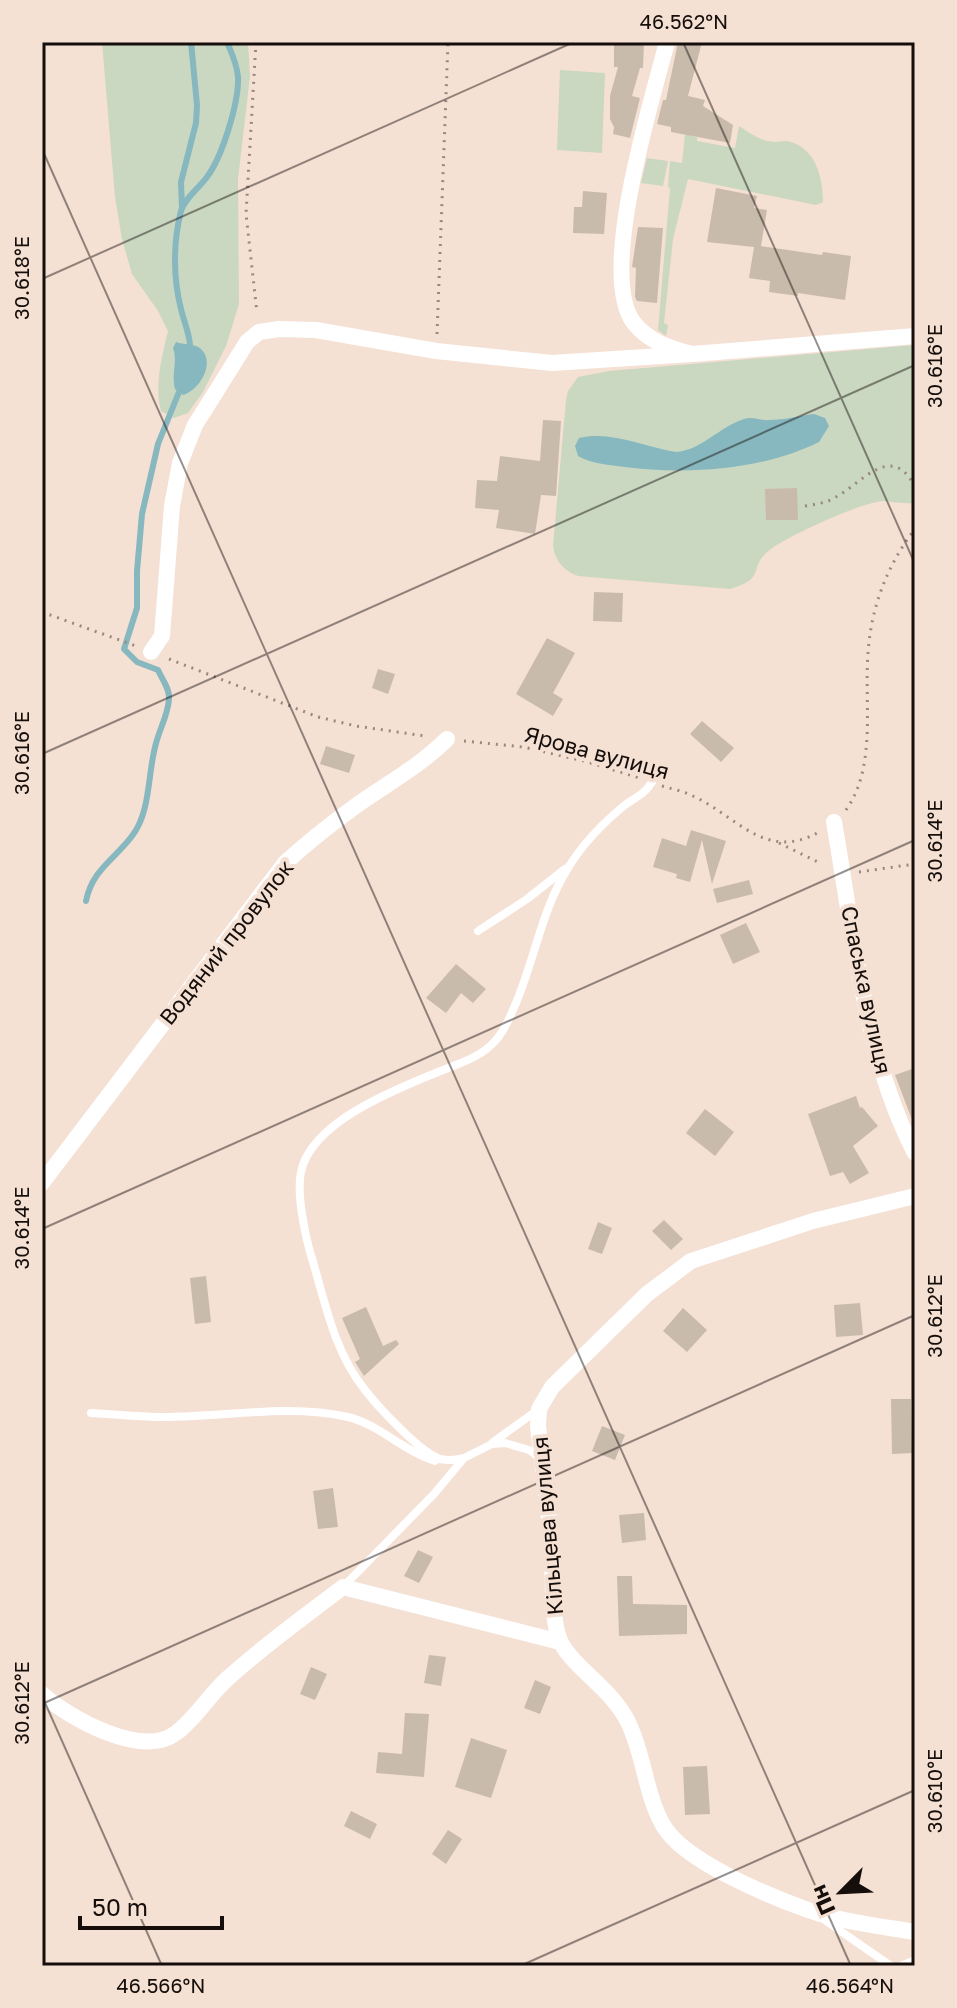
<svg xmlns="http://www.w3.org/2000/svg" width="957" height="2008" font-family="'Golos Text',sans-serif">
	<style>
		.green { fill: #cad7c1 }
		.water { fill: #87b7bf }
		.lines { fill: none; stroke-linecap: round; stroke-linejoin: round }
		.stream { stroke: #87b7bf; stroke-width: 6 }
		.building { fill: #c9bbab }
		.path { stroke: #988880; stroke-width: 3; stroke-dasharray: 2 6; stroke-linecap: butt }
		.service { stroke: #fff; stroke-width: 8 }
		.minor { stroke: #fff; stroke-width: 16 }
		.ticks { fill: none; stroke: #150e0a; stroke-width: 2; stroke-opacity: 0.45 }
		.labels { text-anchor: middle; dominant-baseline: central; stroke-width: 8; stroke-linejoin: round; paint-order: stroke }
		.street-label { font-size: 22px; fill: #150e0a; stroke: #f5e0d4 }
		.neatline { fill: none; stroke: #150e0a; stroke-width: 3 }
		.ticks-label { font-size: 20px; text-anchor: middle; fill: #150e0a }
	</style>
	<rect width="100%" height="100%" fill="#f5e0d4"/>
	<path class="green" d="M 102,42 L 248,42 L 250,76 L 238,179 L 239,304 L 226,346 L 203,392 L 188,413 L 174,418 L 161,411 C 154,386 162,356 168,331 L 158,311 L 132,274 L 122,239 L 115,197 Z
		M 560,70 L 605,73 L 602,153 L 557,150 Z
		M 739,126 C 750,133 760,141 774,142 C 778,142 782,141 787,141 C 816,147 823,178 823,202 L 816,205 L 688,179 L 673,239 L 664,323 L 668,325 L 666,336 L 658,330 L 670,188 L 668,187 L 670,161 L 682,163 L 685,134 L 697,137 L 697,141 L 735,148 Z
		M 647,158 L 668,161 L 663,186 L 641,183 Z
		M 915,345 L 915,503 C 904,504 895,502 884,501 C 864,501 788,536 771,549 C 746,567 769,578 730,589 L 578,576 C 564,571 555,561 553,546 L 566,400 L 568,391 L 578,377 L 609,371 Z"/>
	<path class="water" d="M 176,342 C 183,345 194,343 201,349 C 216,363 199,391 183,395 L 175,389 C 171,374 178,361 173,348 Z
		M 814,414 L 825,418 L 829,426 L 819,442 C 763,470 687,475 625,467 C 610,465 592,464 578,456 L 575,446 L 579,438 C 610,430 645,447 676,452 C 702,450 719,427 744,419 C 753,416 760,421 769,420 C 784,420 799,416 814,414 Z"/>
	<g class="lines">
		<path class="stream" d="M 182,208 L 181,182 L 196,123 L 197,105 L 191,42
			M 190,345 C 189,332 184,322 181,309 C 173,278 173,242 181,211 C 185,198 199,188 207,177 C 222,157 239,103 238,77 C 237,64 232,54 227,42
			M 86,901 C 92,870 115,859 132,836 C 152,810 147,770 157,740 C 161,726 168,714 169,699 C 170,689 162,679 158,670 L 137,662 L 124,649 L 137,608 L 137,571 L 142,514 L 158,444 L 179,392"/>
	</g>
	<path class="building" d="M 614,42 L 644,42 L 643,68 L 640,68 L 632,96 L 640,98 L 630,138 L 613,134 L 614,127 L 610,119 L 610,96 L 618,67 L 614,67 Z
		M 678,42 L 702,42 L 688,96 L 705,100 L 703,106 L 733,125 L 730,143 L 671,132 L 671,127 L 657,124 L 663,100 L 666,100 Z
		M 716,188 L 757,196 L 754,208 L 767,210 L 761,246 L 822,255 L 823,252 L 851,256 L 845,300 L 798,293 L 798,296 L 769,292 L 770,281 L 749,278 L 754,247 L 707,242 Z
		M 583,191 L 607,193 L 604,234 L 573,233 L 574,207 L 582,207 Z
		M 638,227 L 663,228 L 657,303 L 637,301 L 635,297 L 636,268 L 632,267 Z
		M 543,420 L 561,421 L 556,496 L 541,495 L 535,534 L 496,528 L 499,510 L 475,508 L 477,480 L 497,481 L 500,456 L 540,461 Z
		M 797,488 L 798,520 L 766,520 L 765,489 Z
		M 594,592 L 623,593 L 622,622 L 593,621 Z
		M 547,638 L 575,653 L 553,693 L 563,699 L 553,716 L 516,694 Z
		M 378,669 L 395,674 L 388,694 L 372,688 Z
		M 702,721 L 734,748 L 721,762 L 690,734 Z
		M 326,746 L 355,755 L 349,773 L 320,764 Z
		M 691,830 L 726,841 L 712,884 L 702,840 L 690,882 L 676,878 L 677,874 L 653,867 L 662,838 L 686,846 Z
		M 749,880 L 753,894 L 717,903 L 713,889 Z
		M 746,923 L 760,952 L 733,964 L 720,935 Z
		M 456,964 L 486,989 L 473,1003 L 461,993 L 446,1013 L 426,998 Z
		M 915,1068 L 915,1125 L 914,1125 L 895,1075 Z
		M 856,1096 L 860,1108 L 862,1107 L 878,1126 L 853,1146 L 869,1173 L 850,1184 L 843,1172 L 830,1176 L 808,1114 Z
		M 705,1109 L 734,1132 L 715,1156 L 686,1133 Z
		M 664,1220 L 683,1239 L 671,1250 L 652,1231 Z
		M 598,1222 L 612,1228 L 602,1254 L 588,1249 Z
		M 206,1276 L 211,1322 L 195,1324 L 190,1278 Z
		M 860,1303 L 863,1335 L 836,1337 L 834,1305 Z
		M 366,1307 L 383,1346 L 396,1340 L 399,1344 L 364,1376 L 355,1362 L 360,1359 L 342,1318 Z
		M 683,1308 L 707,1330 L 687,1352 L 663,1331 Z
		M 891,1399 L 911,1399 L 912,1453 L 892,1454 Z
		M 602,1426 L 625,1435 L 615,1460 L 592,1451 Z
		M 333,1488 L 338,1527 L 318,1529 L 313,1491 Z
		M 644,1513 L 646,1540 L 622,1543 L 619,1515 Z
		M 418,1550 L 433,1557 L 419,1583 L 404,1576 Z
		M 617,1576 L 632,1576 L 633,1604 L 687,1605 L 687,1634 L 619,1636 Z
		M 429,1655 L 446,1657 L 441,1686 L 424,1683 Z
		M 311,1667 L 327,1674 L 315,1700 L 300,1694 Z
		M 535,1680 L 551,1687 L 540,1714 L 524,1708 Z
		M 405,1713 L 429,1714 L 424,1777 L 376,1773 L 378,1752 L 402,1754 Z
		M 471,1738 L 507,1750 L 491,1798 L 455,1787 Z
		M 707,1766 L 710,1814 L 685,1815 L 683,1767 Z
		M 351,1811 L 377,1824 L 370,1839 L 344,1826 Z
		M 448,1830 L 462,1839 L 446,1864 L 432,1854 Z"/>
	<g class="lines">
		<path class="path" d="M 256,42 L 246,214 L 257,313
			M 437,334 L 448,42
			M 805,506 C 817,504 826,503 836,497 C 862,483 892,441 915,487
			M 42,612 L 136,646
			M 169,659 L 318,717 L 356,726 L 425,736
			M 464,741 L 523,747 L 584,761 L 640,778
			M 662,786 C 672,789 683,791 693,796 C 737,816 765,862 819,832
			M 846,810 C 877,766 864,704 868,653 C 871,608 887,565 915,529
			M 779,843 L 822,864
			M 859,872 L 915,864"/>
		<path class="service" d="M 478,931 L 527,899 L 565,869
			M 91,1413 C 114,1414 136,1417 159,1417 C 220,1418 287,1403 348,1417 C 380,1425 403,1451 435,1461
			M 492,1443 L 539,1409
			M 464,1458 C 456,1460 449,1461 440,1459 C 420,1452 379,1408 365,1390 C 335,1353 326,1306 313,1262 C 306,1240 296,1195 301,1172 C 311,1122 396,1089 438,1072 C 458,1064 482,1057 496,1040 C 506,1029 510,1016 516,1003 C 535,958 542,909 568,868 C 582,845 604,822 625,805 C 636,797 645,794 652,782
			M 343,1587 L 434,1494 L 464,1458 L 492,1444 L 505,1443 L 529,1450 L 539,1457
			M 826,1921 L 891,1966
			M 901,1966 L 915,1960"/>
		<path class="minor" d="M 667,42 C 652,100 597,276 634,323 C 649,342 670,348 692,354 L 915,336
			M 151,652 L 162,636 L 172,506 L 180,463 L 195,425 L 214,395 L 247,342 L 259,332 L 279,329 L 316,330 L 436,351 L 552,363 L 692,354
			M 834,822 C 853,929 864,1056 915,1153
			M 42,1183 L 285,863 C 308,842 332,823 357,805 C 388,783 420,766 447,739
			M 915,1196 L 813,1221 L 691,1261 L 647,1294 L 552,1387 L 539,1409 L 538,1426 C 542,1464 548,1502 551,1541 C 554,1567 550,1622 561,1643 C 577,1671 611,1688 628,1722 C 644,1754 645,1793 663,1825 C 683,1861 769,1896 808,1910 C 842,1922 879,1926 915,1932
			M 42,1694 C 69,1718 142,1759 176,1733 C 196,1718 209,1695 227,1679 C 263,1646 304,1617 343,1587 L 560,1642"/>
	</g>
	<path class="ticks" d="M 683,42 L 915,564M 42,149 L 851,1966M 42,279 L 574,42M 42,754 L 915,365M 42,1229 L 915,840M 42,1696 L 162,1966M 42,1704 L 915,1315M 520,1966 L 915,1790"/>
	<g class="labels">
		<g class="street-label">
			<text transform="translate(597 752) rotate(15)">Ярова вулиця</text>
			<text transform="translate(226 942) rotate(-52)">Водяний провулок</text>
			<text transform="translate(867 990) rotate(78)">Спаська вулиця</text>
			<text transform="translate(547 1526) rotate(-95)">Кільцева вулиця</text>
		</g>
	</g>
	<rect width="957" height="2008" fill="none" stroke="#f5e0d4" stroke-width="88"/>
	<g transform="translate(841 1892) rotate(246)" stroke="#f5e0d4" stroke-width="6" paint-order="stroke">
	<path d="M0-6L14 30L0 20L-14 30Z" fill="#150e0a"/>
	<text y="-12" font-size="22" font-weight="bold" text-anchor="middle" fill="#150e0a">Пн</text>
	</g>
	<path d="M80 1916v12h142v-12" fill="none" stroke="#150e0a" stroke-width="4"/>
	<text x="92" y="1916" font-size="24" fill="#150e0a" stroke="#f5e0d4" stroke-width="6" paint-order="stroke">50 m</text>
	<rect x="44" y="44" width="869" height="1920" class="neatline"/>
	<g class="ticks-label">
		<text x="684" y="29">46.562°N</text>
		<text transform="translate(22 278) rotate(-90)" y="7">30.618°E</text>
		<text transform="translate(935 366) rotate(-90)" y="7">30.616°E</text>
		<text transform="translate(22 753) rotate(-90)" y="7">30.616°E</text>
		<text transform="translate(935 841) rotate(-90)" y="7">30.614°E</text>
		<text transform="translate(22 1228) rotate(-90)" y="7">30.614°E</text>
		<text transform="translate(935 1316) rotate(-90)" y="7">30.612°E</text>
		<text transform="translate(22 1703) rotate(-90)" y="7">30.612°E</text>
		<text transform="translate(935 1791) rotate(-90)" y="7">30.610°E</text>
		<text x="161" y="1993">46.566°N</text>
		<text x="850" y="1993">46.564°N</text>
	</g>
</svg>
